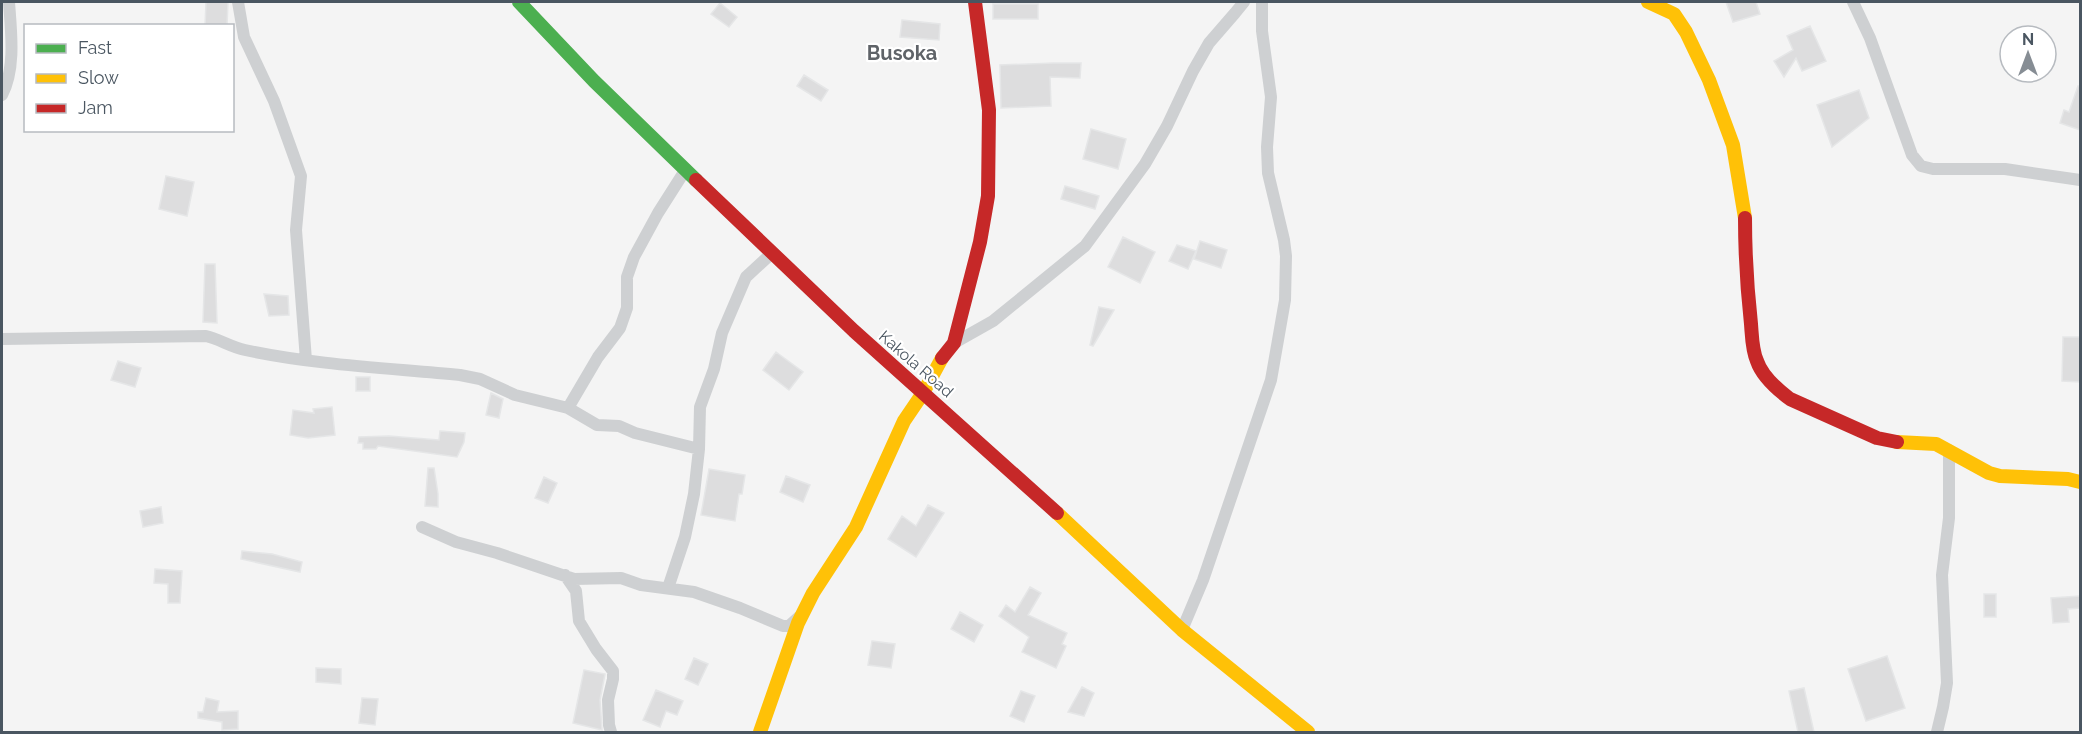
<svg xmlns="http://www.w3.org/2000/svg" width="2082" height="734" font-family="Raleway,sans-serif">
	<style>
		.building { fill: #ddddde; stroke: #e5e6e7; stroke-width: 1.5 }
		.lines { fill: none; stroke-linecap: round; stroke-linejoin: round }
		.street { stroke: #ced0d2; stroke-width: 12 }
		.fast { stroke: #4caf50; stroke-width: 14 }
		.slow { stroke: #ffc107; stroke-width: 14 }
		.jam { stroke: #c62828; stroke-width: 14 }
		.labels { text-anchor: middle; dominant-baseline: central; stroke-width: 4.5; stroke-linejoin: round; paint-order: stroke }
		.street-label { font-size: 16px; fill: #4a5661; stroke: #fff }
		.quarter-label { font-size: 20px; font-weight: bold; fill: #5f6368; stroke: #fff }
	</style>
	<rect width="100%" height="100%" fill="#f4f4f4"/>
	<path class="building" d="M 206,2 L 228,2 L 227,26 L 205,26 Z
		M 1726,2 L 1756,2 L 1760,14 L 1733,22 Z
		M 720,3 L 737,17 L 729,27 L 711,14 Z
		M 993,4 L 1038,4 L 1038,19 L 993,19 Z
		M 902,20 L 940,24 L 939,40 L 900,37 Z
		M 1810,26 L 1826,61 L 1802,71 L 1796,58 L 1784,77 L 1774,61 L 1793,50 L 1787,36 Z
		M 1054,63 L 1081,63 L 1080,78 L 1050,77 L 1051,106 L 1001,108 L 1000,65 Z
		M 804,75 L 828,90 L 821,101 L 797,86 Z
		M 2078,86 L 2080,86 L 2080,130 L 2060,123 L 2064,110 L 2069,112 Z
		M 1859,90 L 1869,118 L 1832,147 L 1817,105 Z
		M 1091,129 L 1126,139 L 1118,169 L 1083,159 Z
		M 166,176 L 194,182 L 187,216 L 159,209 Z
		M 1065,186 L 1099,196 L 1095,209 L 1061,199 Z
		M 1123,237 L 1155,252 L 1140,283 L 1108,267 Z
		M 1200,241 L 1227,250 L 1221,268 L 1194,259 Z
		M 1177,245 L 1196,251 L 1188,269 L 1169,261 Z
		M 205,264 L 215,264 L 217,323 L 203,322 Z
		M 264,294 L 288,296 L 289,315 L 269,316 Z
		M 1099,307 L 1114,310 L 1093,346 L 1090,345 Z
		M 2063,337 L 2080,337 L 2080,382 L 2062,381 Z
		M 776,352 L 803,372 L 789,390 L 763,370 Z
		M 118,361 L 141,368 L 135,387 L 111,380 Z
		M 356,377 L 370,377 L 370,391 L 356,391 Z
		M 491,393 L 503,399 L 499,418 L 486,415 Z
		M 332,407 L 335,435 L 308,438 L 290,435 L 293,410 L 314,413 L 313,409 Z
		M 440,431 L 465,433 L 464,442 L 457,457 L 378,446 L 376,449 L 363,449 L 363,443 L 358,443 L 359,437 L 389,436 L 439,440 Z
		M 428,468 L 434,468 L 438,494 L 438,507 L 425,506 Z
		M 709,469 L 745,475 L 742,494 L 739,494 L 735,521 L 701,515 Z
		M 786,476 L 810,485 L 803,502 L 780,492 Z
		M 544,477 L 557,483 L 548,503 L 535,498 Z
		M 928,505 L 944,513 L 916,557 L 888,539 L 902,516 L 916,526 Z
		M 161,507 L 163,523 L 143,527 L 140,511 Z
		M 242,551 L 272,554 L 302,562 L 300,572 L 241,559 Z
		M 155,569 L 182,571 L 180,603 L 168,603 L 168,584 L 154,583 Z
		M 1030,587 L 1041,593 L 1028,615 L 1067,633 L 1062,644 L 1066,646 L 1056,668 L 1022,652 L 1029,637 L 999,616 L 1006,605 L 1015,612 Z
		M 1984,594 L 1996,594 L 1996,617 L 1984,617 Z
		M 2080,596 L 2080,608 L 2068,609 L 2069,622 L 2053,623 L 2051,598 Z
		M 960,612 L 983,625 L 974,642 L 951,629 Z
		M 872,641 L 895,644 L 891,668 L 868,665 Z
		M 1887,656 L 1905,708 L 1866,721 L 1848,669 Z
		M 694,658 L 708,664 L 698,685 L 685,679 Z
		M 316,668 L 341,669 L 341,684 L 316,682 Z
		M 584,670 L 605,674 L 600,700 L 602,730 L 573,723 Z
		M 1082,687 L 1094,693 L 1084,716 L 1068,712 Z
		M 1804,688 L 1814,732 L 1798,732 L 1789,691 Z
		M 656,690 L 683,701 L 677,715 L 666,711 L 660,727 L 643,720 Z
		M 1021,691 L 1035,696 L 1024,722 L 1010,716 Z
		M 206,698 L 219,701 L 217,712 L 238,711 L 238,729 L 222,730 L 222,722 L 198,718 L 198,712 L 203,712 Z
		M 362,698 L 378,699 L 375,725 L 359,723 Z"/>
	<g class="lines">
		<path class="street" d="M 238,2 L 244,37 L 274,101 L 301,176 L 296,230 L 306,360
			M 1853,2 L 1870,38 L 1912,155 L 1921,166 L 1933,169 L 2005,169 L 2080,180
			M 2,95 C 16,68 11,31 9,2
			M 2,339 L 206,336 C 219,339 231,347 245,350 C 315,365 388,368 460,375 L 480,379 L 515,395 L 568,408 L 597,425 L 619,426 L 635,433 L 699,449
			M 954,343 L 993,321 L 1085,246 L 1145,164 L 1167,126 L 1193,71 L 1209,43 L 1235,13 L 1244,2
			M 568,408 L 598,357 L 620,328 L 627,308 L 627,277 L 634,257 L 658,213 L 686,169
			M 422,527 L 456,542 L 497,553 L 574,579 L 621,578 L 641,585 L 694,592 L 740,608 L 783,626 L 789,626 L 799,617
			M 565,575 L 576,591 L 579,621 L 596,649 L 613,671 L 613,679 L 608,700 L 609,725 L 611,732
			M 668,588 L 685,537 L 694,494 L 699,449 L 700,407 L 714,369 L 722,333 L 746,277 L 772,253
			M 1182,630 L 1203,580 L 1271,380 L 1285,300 L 1286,256 L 1284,240 L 1268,173 L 1267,147 L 1271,97 L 1262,31 L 1262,2
			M 1937,732 L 1943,707 L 1947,683 L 1942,575 L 1949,518 L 1949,450"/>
		<path class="fast" d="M 519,2 L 594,81 L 696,180"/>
		<path class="slow" d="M 1648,2 L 1674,14 L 1686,32 L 1709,80 L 1733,145 L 1745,218
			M 1897,442 L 1936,444 L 1989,473 L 2000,476 L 2068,479 L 2080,482
			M 1057,513 L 1182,630 L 1308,732
			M 760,732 L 798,623 L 813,593 L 856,527 L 904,421 L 923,393 L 942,358"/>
		<path class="jam" d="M 696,180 L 854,331 L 1057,513
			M 1745,218 C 1745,255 1747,287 1751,324 C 1752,336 1752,350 1757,361 C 1762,376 1778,390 1790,399 L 1877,438 L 1897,442
			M 942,358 L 954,343 L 980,242 L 988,196 L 989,110 L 975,2"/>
	</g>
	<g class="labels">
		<g class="street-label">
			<text transform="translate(916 364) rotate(41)">Kakola Road</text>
		</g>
		<g class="quarter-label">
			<text x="902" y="53">Busoka</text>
		</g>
	</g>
	<rect width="2082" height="734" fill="none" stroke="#4a5661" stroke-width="6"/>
	<rect x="24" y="24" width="210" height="108" fill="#ffffff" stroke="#b7bbc0" stroke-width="1.5"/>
	<rect x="36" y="44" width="30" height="9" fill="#4caf50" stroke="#b7bbc0" stroke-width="1.5"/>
	<text x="78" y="54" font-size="18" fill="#4a5661">Fast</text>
	<rect x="36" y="74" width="30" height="9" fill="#ffc107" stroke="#b7bbc0" stroke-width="1.5"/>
	<text x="78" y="84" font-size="18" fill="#4a5661">Slow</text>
	<rect x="36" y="104" width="30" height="9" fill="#c62828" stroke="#b7bbc0" stroke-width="1.5"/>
	<text x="78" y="114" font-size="18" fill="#4a5661">Jam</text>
	<g transform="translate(2028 54)"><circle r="28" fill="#ffffff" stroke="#b7bbc0" stroke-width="1.5"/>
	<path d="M0-4.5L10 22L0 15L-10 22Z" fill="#868d94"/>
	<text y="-9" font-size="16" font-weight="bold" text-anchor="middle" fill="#4a5661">N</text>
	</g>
</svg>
